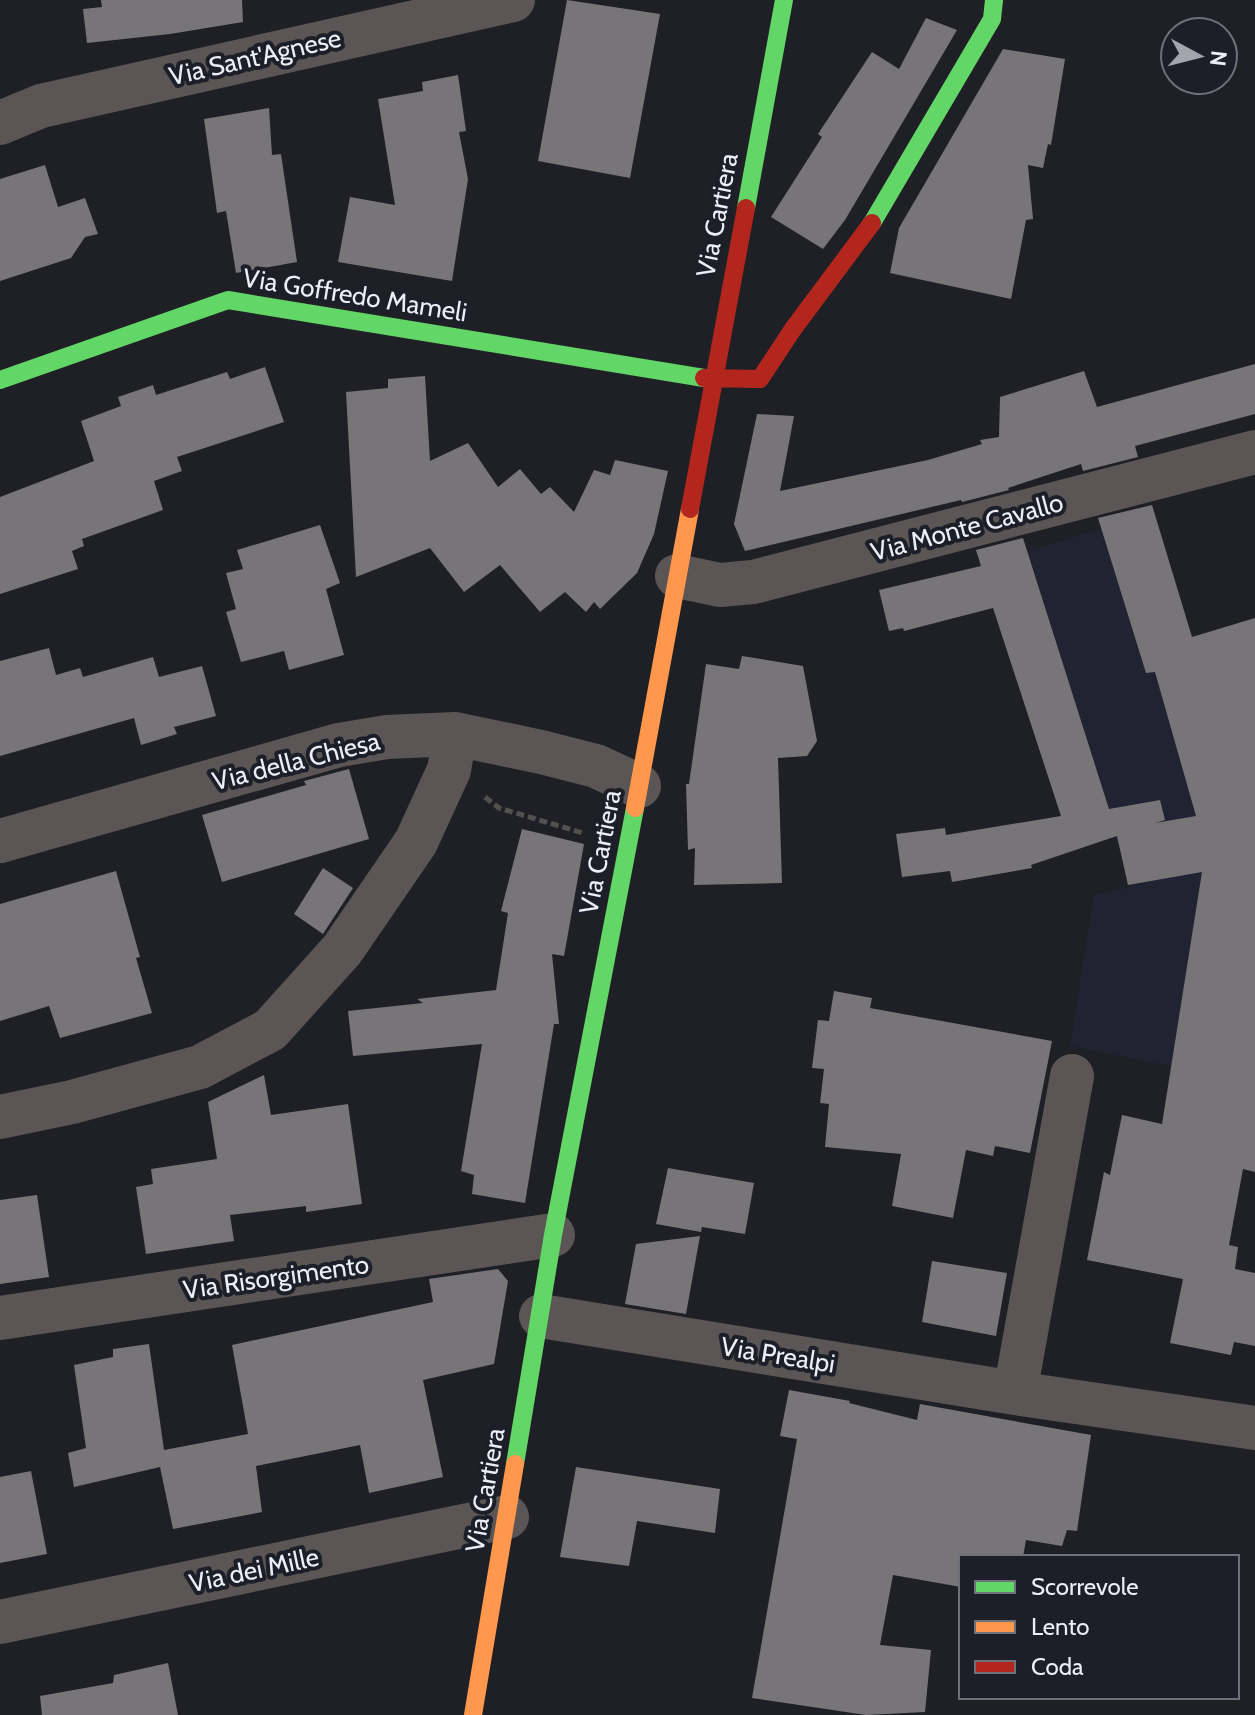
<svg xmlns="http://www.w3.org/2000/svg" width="1255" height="1715" font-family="Cabin,sans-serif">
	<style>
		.built { fill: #212332 }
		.building { fill: #787578 }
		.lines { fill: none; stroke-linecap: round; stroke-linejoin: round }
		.path { stroke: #535050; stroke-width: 5; stroke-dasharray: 8 4; stroke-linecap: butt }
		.street { stroke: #5b5655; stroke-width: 44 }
		.fast { stroke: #63d668; stroke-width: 18 }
		.slow { stroke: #ff974d; stroke-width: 18 }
		.jam { stroke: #b3261e; stroke-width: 18 }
		.labels { text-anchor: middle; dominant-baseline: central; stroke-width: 8; stroke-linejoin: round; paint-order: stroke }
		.street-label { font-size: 26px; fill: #ecedf5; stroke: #1c1e28 }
	</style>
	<rect width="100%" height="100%" fill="#1f2025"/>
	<path class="built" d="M 1154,513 L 1255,848 L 1226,1077 L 1070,1046 L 1094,895 L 1131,887 L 1028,551 Z"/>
	<path class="building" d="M 101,0 L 242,0 L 243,22 L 170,34 L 87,43 L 83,9 L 102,7 Z
		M 567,0 L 660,14 L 630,178 L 538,161 Z
		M 926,18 L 957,30 L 845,220 L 823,249 L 771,217 L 822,137 L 818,134 L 872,52 L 899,69 Z
		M 1003,49 L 1065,59 L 1051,145 L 1048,144 L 1043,168 L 1028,165 L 1033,219 L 1026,220 L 1011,299 L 890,273 L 899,228 Z
		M 458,75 L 466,131 L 459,132 L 468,179 L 452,281 L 338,262 L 350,197 L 395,205 L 378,99 L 423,91 L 422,82 Z
		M 269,108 L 272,155 L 281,154 L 297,262 L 236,273 L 226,211 L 217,213 L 204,119 Z
		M 45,165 L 58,207 L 85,198 L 98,234 L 85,237 L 71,258 L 0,281 L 0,179 Z
		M 1255,364 L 1255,414 L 1135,446 L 1138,457 L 1083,471 L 1081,464 L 1008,488 L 1009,490 L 962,502 L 961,500 L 745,551 L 734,524 L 757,414 L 794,416 L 780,491 L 928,460 L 982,444 L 980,440 L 999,437 L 1000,397 L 1084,371 L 1097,407 Z
		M 265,367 L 284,422 L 177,457 L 182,471 L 154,481 L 163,510 L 82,539 L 84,546 L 72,551 L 78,569 L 0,594 L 0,497 L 94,461 L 81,421 L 121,406 L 118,397 L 153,385 L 156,395 L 227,372 L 230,379 Z
		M 425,376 L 430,461 L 468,443 L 498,487 L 520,469 L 541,494 L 550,487 L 574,512 L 594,470 L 610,475 L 615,460 L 668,471 L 654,534 L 637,573 L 600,609 L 594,602 L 586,612 L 565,592 L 540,612 L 500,565 L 464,592 L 430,548 L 356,577 L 346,392 L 388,388 L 388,379 Z
		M 1152,505 L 1192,637 L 1255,618 L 1255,1172 L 1243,1169 L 1229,1245 L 1238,1247 L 1235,1269 L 1255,1273 L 1255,1346 L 1234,1342 L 1231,1355 L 1170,1343 L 1183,1279 L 1087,1260 L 1104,1172 L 1110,1175 L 1122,1115 L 1162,1124 L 1202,872 L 1128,885 L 1117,836 L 1031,865 L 1032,868 L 952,882 L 950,871 L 902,877 L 896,834 L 945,828 L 946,835 L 1061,816 L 993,608 L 904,631 L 903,628 L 889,631 L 879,590 L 981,566 L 976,550 L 1023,538 L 1109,809 L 1160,800 L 1165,820 L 1155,823 L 1196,816 L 1155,672 L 1146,673 L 1098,518 Z
		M 320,525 L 340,583 L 326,589 L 344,655 L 289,670 L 284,651 L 241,662 L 226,612 L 236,609 L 226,573 L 243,569 L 237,550 Z
		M 49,648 L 56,675 L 80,668 L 83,677 L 153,657 L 159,677 L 202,666 L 216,716 L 174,727 L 177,734 L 141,745 L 134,718 L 0,756 L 0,661 Z
		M 742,656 L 803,666 L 817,741 L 807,756 L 778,758 L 782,883 L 694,885 L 695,848 L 688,850 L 686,784 L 689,784 L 706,664 L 739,669 Z
		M 349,769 L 369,839 L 222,882 L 202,815 L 306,785 L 304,781 Z
		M 522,829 L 584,844 L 564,956 L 552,954 L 559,1024 L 554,1024 L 525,1203 L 472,1194 L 474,1175 L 461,1171 L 482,1044 L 353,1056 L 348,1011 L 423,1003 L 417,999 L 496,990 L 508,913 L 501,911 Z
		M 323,868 L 353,888 L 323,934 L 294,914 Z
		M 116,871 L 140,957 L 136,958 L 152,1013 L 60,1038 L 49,1006 L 0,1021 L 0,904 Z
		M 834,991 L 872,998 L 870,1008 L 1052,1041 L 1030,1153 L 995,1146 L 993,1156 L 966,1150 L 953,1218 L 892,1206 L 901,1154 L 825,1147 L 829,1104 L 820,1103 L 824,1069 L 812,1068 L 818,1020 L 829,1021 Z
		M 264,1075 L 271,1115 L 348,1104 L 362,1204 L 306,1212 L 306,1206 L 230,1215 L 234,1241 L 146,1254 L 136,1187 L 153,1184 L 151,1169 L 217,1159 L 208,1102 Z
		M 668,1168 L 754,1183 L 745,1234 L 702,1227 L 701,1232 L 656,1224 Z
		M 37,1195 L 49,1277 L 0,1284 L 0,1200 Z
		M 700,1236 L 686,1314 L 625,1304 L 636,1244 Z
		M 932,1261 L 1007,1273 L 996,1336 L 922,1322 Z
		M 498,1269 L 508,1281 L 494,1364 L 423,1380 L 443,1477 L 369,1493 L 360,1445 L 256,1466 L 262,1512 L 173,1529 L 160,1467 L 74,1487 L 68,1453 L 86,1448 L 74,1365 L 113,1357 L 113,1349 L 149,1344 L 164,1450 L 248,1434 L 232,1345 L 433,1302 L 429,1279 Z
		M 789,1390 L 850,1401 L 849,1403 L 917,1420 L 920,1404 L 1091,1435 L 1077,1531 L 1067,1530 L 1062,1546 L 1026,1540 L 1023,1557 L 961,1557 L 961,1587 L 893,1575 L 880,1645 L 931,1650 L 925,1712 L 866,1715 L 752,1698 L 797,1439 L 780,1436 Z
		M 576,1467 L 720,1489 L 715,1533 L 637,1521 L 629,1566 L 560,1557 Z
		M 31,1471 L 47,1554 L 0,1563 L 0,1477 Z
		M 168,1663 L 178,1715 L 42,1715 L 40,1696 L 113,1683 L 114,1675 Z"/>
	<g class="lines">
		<path class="path" d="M 485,797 L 499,808 L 583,833"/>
		<path class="street" d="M 0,123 L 41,106 L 513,0
			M 677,576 L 720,585 L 753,582 L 1255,452
			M 0,841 L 339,745 L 387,737 L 455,734 L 541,752 L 596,766 L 639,786
			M 0,1117 L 72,1102 L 200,1067 L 270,1030 L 342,950 L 416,842 L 449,770 L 455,734
			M 541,1316 L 1015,1393 L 1255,1428
			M 0,1318 L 553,1235
			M 1015,1393 L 1072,1076
			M 0,1622 L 507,1517"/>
		<path class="fast" d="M 746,208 L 784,0
			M 872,223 L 992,19 L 994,0
			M 0,380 L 228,300 L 704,378
			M 515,1464 L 553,1235 L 635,808"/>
		<path class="slow" d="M 635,808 L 690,509
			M 473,1715 L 515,1464"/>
		<path class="jam" d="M 704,378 L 760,379 L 793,329 L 872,223
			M 690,509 L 746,208"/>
	</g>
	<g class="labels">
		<g class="street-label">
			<text transform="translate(255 57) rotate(-13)">Via Sant'Agnese</text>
			<text transform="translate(717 215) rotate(-79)">Via Cartiera</text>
			<text transform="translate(355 295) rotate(9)">Via Goffredo Mameli</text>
			<text transform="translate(967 527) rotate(-15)">Via Monte Cavallo</text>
			<text transform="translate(296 761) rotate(-14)">Via della Chiesa</text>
			<text transform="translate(600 852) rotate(-79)">Via Cartiera</text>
			<text transform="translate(276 1277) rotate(-8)">Via Risorgimento</text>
			<text transform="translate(778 1355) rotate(9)">Via Prealpi</text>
			<text transform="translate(485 1490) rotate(-80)">Via Cartiera</text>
			<text transform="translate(254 1570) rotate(-12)">Via dei Mille</text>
		</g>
	</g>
	<rect x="959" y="1555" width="280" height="144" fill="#1c1e28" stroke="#6f717a" stroke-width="2"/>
	<rect x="975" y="1581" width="40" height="12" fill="#63d668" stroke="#6f717a" stroke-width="2"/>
	<text x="1031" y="1595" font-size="24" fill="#ecedf5">Scorrevole</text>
	<rect x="975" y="1621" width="40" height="12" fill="#ff974d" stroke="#6f717a" stroke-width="2"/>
	<text x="1031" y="1635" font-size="24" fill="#ecedf5">Lento</text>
	<rect x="975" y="1661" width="40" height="12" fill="#b3261e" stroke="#6f717a" stroke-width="2"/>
	<text x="1031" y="1675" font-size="24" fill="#ecedf5">Coda</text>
	<g transform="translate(1199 56) rotate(97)"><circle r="38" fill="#1c1e28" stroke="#6f717a" stroke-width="2"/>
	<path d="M0-6L14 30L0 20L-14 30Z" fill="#a4a5ac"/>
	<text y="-12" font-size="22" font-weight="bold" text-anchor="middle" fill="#ecedf5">N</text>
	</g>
</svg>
